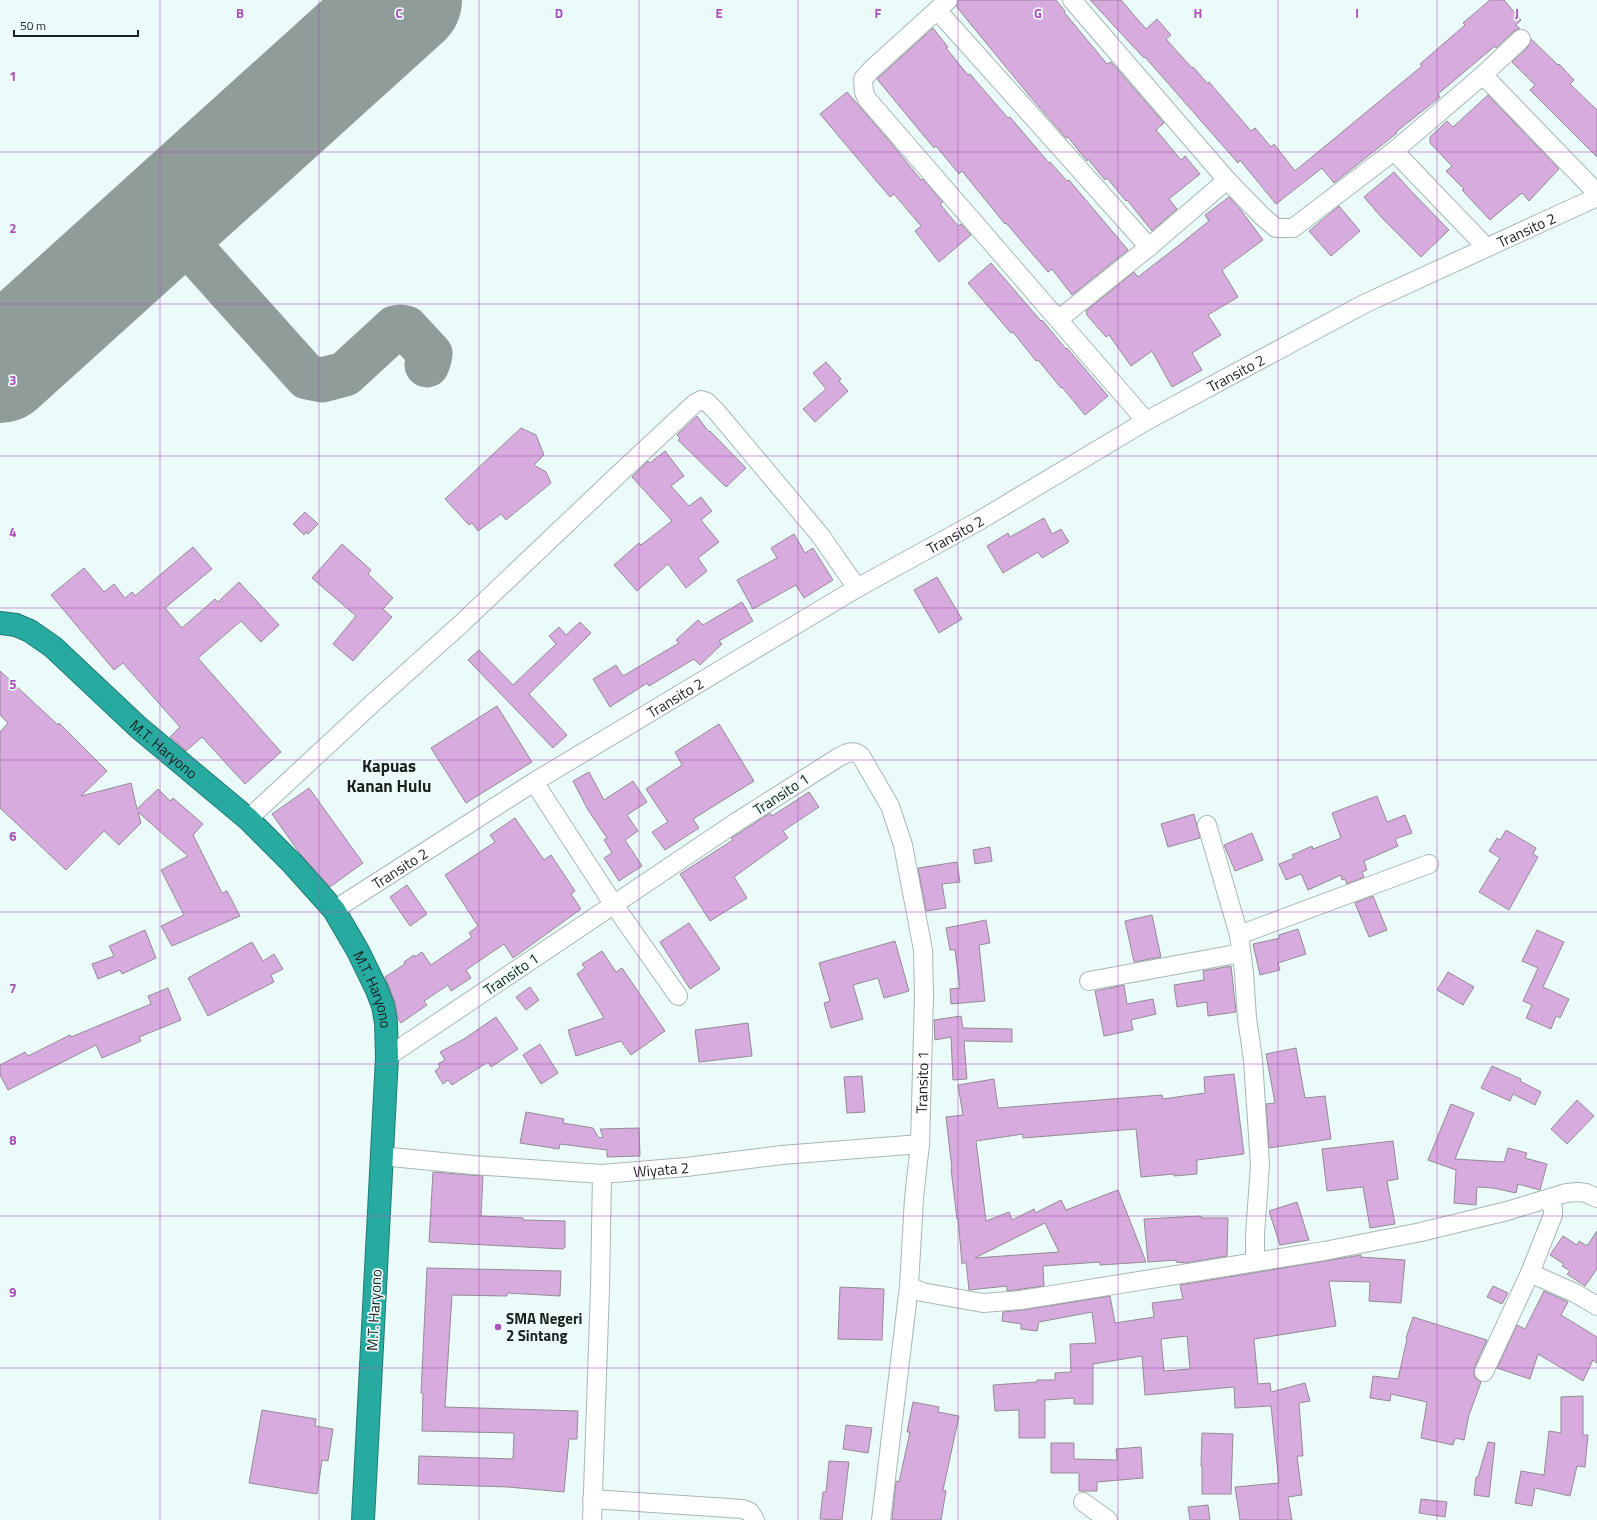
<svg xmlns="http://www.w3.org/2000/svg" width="1597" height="1520" font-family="'Titillium Web',sans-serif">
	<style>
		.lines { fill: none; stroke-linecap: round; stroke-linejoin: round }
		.taxiway { stroke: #8f9c9a; stroke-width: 45 }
		.runway { stroke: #8f9c9a; stroke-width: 112 }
		.building { fill: #d7abdd; stroke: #948b96; fill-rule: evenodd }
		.minor-casing { stroke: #a7b7b5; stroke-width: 20 }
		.highway-casing { stroke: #237b74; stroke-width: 24 }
		.minor { stroke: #fff; stroke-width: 18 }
		.highway { stroke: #27aba1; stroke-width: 22 }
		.grid { fill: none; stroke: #ab4fba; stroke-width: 1; stroke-opacity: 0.55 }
		.poi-dot { fill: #ab4fba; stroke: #eafbf9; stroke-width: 1.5 }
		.labels { text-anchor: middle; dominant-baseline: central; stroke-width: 3.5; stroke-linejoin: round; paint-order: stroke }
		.street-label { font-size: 15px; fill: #1b2120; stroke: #eafbf9 }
		.poi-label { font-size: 15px; font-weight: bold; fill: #1b2120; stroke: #eafbf9; text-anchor: start }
		.quarter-label { font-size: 17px; font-weight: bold; fill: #1b2120; stroke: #eafbf9 }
		.grid-label { font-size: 13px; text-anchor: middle; font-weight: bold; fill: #ab4fba; stroke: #eafbf9; stroke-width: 3.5; stroke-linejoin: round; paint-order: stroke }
	</style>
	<rect width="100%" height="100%" fill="#eafbf9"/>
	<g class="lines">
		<path class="taxiway" d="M 193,193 C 186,221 185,223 194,251 L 307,377 L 322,380 L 345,374 L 395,328 L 401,327 L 406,328 L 430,354 L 429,359 L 427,365
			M 134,245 C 161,238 169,239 194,251"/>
		<path class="runway" d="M 0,367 L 406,0"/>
	</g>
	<path class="building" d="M 958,0 L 1056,0 L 1065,11 L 1064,12 L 1107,64 L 1111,62 L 1164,123 L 1156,130 L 1181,160 L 1185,156 L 1200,174 L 1169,199 L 1177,209 L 1152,231 L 1127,200 L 1126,201 L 1107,178 L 1105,180 L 1088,159 L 1087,161 L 1068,137 L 1066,138 L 1033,100 L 973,27 L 956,6 Z
		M 1090,0 L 1121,0 L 1146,29 L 1157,19 L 1171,35 L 1166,39 L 1192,68 L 1193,67 L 1208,84 L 1209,82 L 1251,131 L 1255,128 L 1271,147 L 1274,144 L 1295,171 L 1422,66 L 1420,64 L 1465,25 L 1463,23 L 1490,0 L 1504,0 L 1521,20 L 1516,25 L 1520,29 L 1514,31 L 1496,48 L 1495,46 L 1438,94 L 1440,97 L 1396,132 L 1397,133 L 1334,183 L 1322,168 L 1276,204 L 1240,160 L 1238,163 L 1145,57 L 1144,58 Z
		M 933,28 L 948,47 L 946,48 L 968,75 L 970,74 L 1008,118 L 1010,117 L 1049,163 L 1050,162 L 1067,181 L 1069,180 L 1128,250 L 1072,295 L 1052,269 L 1048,272 L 1006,223 L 1005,224 L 962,171 L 959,174 L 936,146 L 934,148 L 877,79 Z
		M 1531,39 L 1558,65 L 1559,64 L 1574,80 L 1570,84 L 1597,110 L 1597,157 L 1530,90 L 1535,85 L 1512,62 L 1528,47 Z
		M 847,92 L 891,143 L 921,180 L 923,179 L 943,202 L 940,204 L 958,226 L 961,224 L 971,235 L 939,262 L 915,231 L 921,226 L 894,194 L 890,197 L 820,114 Z
		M 1488,95 L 1559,169 L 1529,201 L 1522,193 L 1490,220 L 1462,190 L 1464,189 L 1446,171 L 1452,166 L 1430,143 L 1430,137 L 1447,121 L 1453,127 Z
		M 1394,172 L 1411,191 L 1449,230 L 1421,257 L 1382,218 L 1364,197 Z
		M 1229,197 L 1240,209 L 1263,240 L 1222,270 L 1238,297 L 1208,315 L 1221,335 L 1192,353 L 1202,370 L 1172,387 L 1152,351 L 1131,366 L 1109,335 L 1106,337 L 1086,314 L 1087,313 L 1086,311 L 1134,272 L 1138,277 L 1178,246 L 1209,221 L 1205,215 Z
		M 1339,206 L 1360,231 L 1331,256 L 1309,231 Z
		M 991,263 L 1041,321 L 1042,320 L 1066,349 L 1067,348 L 1108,396 L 1085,415 L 1062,387 L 1061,388 L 1038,360 L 1036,361 L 1013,332 L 1011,333 L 968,283 Z
		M 826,362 L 841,379 L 839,381 L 848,391 L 815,422 L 803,409 L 826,389 L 813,373 Z
		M 697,416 L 709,432 L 710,431 L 746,468 L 726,487 L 678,440 L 680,438 L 677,435 Z
		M 521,428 L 536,435 L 544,455 L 534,465 L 546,472 L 551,483 L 506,520 L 501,514 L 478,531 L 472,523 L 469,525 L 445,499 Z
		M 665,451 L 684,476 L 671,486 L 689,506 L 701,497 L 712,511 L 701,520 L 719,542 L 698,558 L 707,571 L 686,588 L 668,564 L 637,591 L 614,565 L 639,543 L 641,545 L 672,521 L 632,477 L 648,461 L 650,463 Z
		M 305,512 L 318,524 L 308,534 L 306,532 L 304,535 L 293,524 Z
		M 1044,518 L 1052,534 L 1061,529 L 1069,542 L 1042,558 L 1038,552 L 1003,573 L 987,546 L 1008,533 L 1010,537 Z
		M 794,534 L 805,553 L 813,548 L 833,580 L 804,598 L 796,585 L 753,609 L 737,580 L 777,558 L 771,548 Z
		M 342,544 L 371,570 L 368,574 L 393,598 L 383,609 L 392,617 L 353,661 L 333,644 L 356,616 L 312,578 Z
		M 193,547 L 212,569 L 165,608 L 182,628 L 215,599 L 218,602 L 239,582 L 279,625 L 261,642 L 241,621 L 198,658 L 281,752 L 245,784 L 202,737 L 186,751 L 170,737 L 180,727 L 123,663 L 114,670 L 51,595 L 84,568 L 104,592 L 114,584 L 125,598 L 132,592 L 135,596 Z
		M 937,577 L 962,619 L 939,633 L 914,590 Z
		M 742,602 L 753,621 L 719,641 L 722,644 L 700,665 L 694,659 L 649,686 L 647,683 L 610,707 L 593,679 L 616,665 L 623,676 L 679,643 L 676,640 L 698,620 L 703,625 Z
		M 580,622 L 591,633 L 529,694 L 567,735 L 553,748 L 468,660 L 479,650 L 513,685 L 556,644 L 549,636 L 559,627 L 566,635 Z
		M 0,671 L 58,725 L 59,723 L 107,771 L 81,796 L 131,783 L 137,809 L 158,789 L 170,801 L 173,798 L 203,824 L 193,835 L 222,893 L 227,891 L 240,916 L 172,946 L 161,926 L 184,915 L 161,870 L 188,856 L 138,812 L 141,823 L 119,845 L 104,831 L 66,870 L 0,808 L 0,732 L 8,723 L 0,715 Z
		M 497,706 L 532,762 L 466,803 L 431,748 Z
		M 719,724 L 754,781 L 693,819 L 699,828 L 665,850 L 652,832 L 668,822 L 646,789 L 682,765 L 675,752 Z
		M 589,772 L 604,800 L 633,781 L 647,802 L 627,815 L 638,831 L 625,840 L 642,866 L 619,881 L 604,858 L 612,853 L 604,840 L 607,838 L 588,810 L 573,781 Z
		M 309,788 L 363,863 L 330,887 L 301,855 L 272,814 Z
		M 809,792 L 819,807 L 783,831 L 788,838 L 734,877 L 747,898 L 710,921 L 680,874 L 733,840 L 731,838 L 744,830 L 770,813 L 772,816 Z
		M 1377,796 L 1387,822 L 1405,815 L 1412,833 L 1395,839 L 1398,846 L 1364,861 L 1367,870 L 1362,872 L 1364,877 L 1347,884 L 1345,879 L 1342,880 L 1341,875 L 1308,890 L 1301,874 L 1286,880 L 1279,864 L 1294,858 L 1292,855 L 1312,846 L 1313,849 L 1341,838 L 1332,813 Z
		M 1194,814 L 1200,838 L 1168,847 L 1161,824 Z
		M 515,818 L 544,860 L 551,855 L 575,891 L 571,894 L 581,909 L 513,958 L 504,944 L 466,970 L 471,978 L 451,991 L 448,985 L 424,1001 L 427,1005 L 401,1023 L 398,1019 L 395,1002 L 385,977 L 405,964 L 404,962 L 414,955 L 415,957 L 422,952 L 431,965 L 472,937 L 469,933 L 478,926 L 445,875 L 495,842 L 490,835 Z
		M 1506,830 L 1536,848 L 1533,854 L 1538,857 L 1509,910 L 1479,892 L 1500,858 L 1489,851 L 1497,838 L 1500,840 Z
		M 1252,833 L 1263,860 L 1235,871 L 1224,845 Z
		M 990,847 L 992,861 L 975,864 L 973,850 Z
		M 957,862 L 960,882 L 942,884 L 946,908 L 926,911 L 918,868 Z
		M 407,885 L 427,914 L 410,926 L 390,897 Z
		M 1373,896 L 1387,930 L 1369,937 L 1355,903 Z
		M 1152,915 L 1161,957 L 1134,962 L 1125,921 Z
		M 986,920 L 990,943 L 979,945 L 985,1001 L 951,1004 L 950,989 L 960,988 L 955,950 L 950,950 L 946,928 Z
		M 689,923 L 720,969 L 690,989 L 660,942 Z
		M 1298,929 L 1306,954 L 1278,963 L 1280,970 L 1260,975 L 1253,944 L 1280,938 L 1279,935 Z
		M 145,930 L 156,958 L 122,974 L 120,970 L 98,979 L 92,964 L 114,956 L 109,946 Z
		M 1537,930 L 1564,942 L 1543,987 L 1569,999 L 1560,1018 L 1556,1016 L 1551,1029 L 1526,1018 L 1532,1005 L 1523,1001 L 1538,968 L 1522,961 Z
		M 895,941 L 909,991 L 884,998 L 878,978 L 853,985 L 863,1019 L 831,1028 L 824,1003 L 830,1001 L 819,963 Z
		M 252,942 L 263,961 L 274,954 L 283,969 L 271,975 L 274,982 L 208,1016 L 188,978 Z
		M 602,951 L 616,972 L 622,968 L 665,1031 L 631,1055 L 621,1041 L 576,1056 L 568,1030 L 604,1018 L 577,974 L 585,968 L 582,964 Z
		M 1231,966 L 1236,1012 L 1208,1016 L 1207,1002 L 1177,1007 L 1174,985 L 1204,980 L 1203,971 Z
		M 1448,972 L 1474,987 L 1463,1005 L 1437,990 Z
		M 1124,985 L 1127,1004 L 1153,999 L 1156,1014 L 1131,1020 L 1133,1030 L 1104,1036 L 1095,991 Z
		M 530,987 L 539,1000 L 526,1010 L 516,997 Z
		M 168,988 L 181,1020 L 139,1037 L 141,1041 L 102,1058 L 96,1045 L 8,1090 L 0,1075 L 0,1065 L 25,1052 L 28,1056 L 70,1035 L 71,1037 L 151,1004 L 148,996 Z
		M 961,1016 L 963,1028 L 1012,1029 L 1012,1042 L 964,1041 L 967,1079 L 953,1080 L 951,1037 L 935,1040 L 934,1020 Z
		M 496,1017 L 518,1049 L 491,1067 L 488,1062 L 452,1085 L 448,1080 L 443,1084 L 435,1071 L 440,1067 L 438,1064 L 445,1060 L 440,1052 L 464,1039 Z
		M 748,1023 L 752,1056 L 699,1062 L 695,1030 Z
		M 540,1044 L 558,1073 L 541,1084 L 523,1055 Z
		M 1296,1048 L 1305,1098 L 1325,1096 L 1331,1139 L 1269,1148 L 1266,1104 L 1275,1103 L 1266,1054 Z
		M 1492,1066 L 1521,1079 L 1520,1081 L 1541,1092 L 1535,1105 L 1513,1094 L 1510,1101 L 1481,1088 Z
		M 1234,1074 L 1244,1154 L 1197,1160 L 1197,1174 L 1174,1176 L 1174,1174 L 1141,1177 L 1136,1129 L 1023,1138 L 1023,1134 L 976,1141 L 986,1221 L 1009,1212 L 1012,1220 L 1034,1209 L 1035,1213 L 1061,1200 L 1066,1210 L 1118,1190 L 1146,1262 L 1100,1265 L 1100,1262 L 1043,1266 L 1044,1286 L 1007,1291 L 1007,1286 L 969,1290 L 966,1262 L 962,1264 L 958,1218 L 957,1219 L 951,1169 L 952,1169 L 946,1117 L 963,1115 L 958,1085 L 994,1079 L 998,1108 L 1162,1095 L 1163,1099 L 1205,1093 L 1204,1077 ZM 1045,1223 L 1059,1252 L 975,1258 Z
		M 862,1076 L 865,1112 L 847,1113 L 844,1077 Z
		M 1577,1100 L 1594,1116 L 1567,1144 L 1551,1129 Z
		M 1451,1104 L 1474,1113 L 1455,1159 L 1504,1162 L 1508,1148 L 1527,1153 L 1525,1158 L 1547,1164 L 1540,1190 L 1518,1184 L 1516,1193 L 1493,1188 L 1477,1187 L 1476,1205 L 1454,1203 L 1456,1170 L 1428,1160 Z
		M 526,1112 L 564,1119 L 563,1123 L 593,1128 L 599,1138 L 603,1137 L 600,1129 L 639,1128 L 640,1156 L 607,1157 L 607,1150 L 560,1144 L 559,1149 L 520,1143 Z
		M 1393,1141 L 1398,1179 L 1387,1181 L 1395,1224 L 1370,1228 L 1363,1187 L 1327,1191 L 1322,1149 Z
		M 433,1172 L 483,1176 L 481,1216 L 523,1218 L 523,1220 L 565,1221 L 565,1247 L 563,1249 L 429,1242 Z
		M 1297,1202 L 1309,1240 L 1280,1245 L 1269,1211 Z
		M 1201,1216 L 1201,1218 L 1228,1218 L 1227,1256 L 1186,1263 L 1176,1262 L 1176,1260 L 1148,1262 L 1144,1219 Z
		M 1597,1231 L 1597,1269 L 1585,1286 L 1567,1274 L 1570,1271 L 1562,1266 L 1564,1264 L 1550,1255 L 1563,1236 L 1577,1245 L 1579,1241 L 1587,1246 Z
		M 1361,1255 L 1360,1257 L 1405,1260 L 1401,1303 L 1369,1301 L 1370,1282 L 1329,1281 L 1336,1326 L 1254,1339 L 1258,1384 L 1270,1383 L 1271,1392 L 1305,1383 L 1310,1401 L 1299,1403 L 1303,1456 L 1297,1456 L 1302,1495 L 1288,1497 L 1292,1520 L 1240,1520 L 1235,1487 L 1279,1483 L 1271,1406 L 1235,1408 L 1234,1387 L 1145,1395 L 1142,1356 L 1093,1364 L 1093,1404 L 1074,1404 L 1074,1398 L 1045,1400 L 1045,1438 L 1019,1438 L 1019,1410 L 995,1411 L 993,1385 L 1037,1382 L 1037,1380 L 1055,1380 L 1055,1373 L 1071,1372 L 1070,1344 L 1096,1343 L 1092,1312 L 1039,1322 L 1037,1331 L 1021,1329 L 1021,1324 L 1002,1321 L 1003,1312 L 1023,1310 L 1110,1296 L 1115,1323 L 1154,1317 L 1152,1303 L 1183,1299 L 1180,1285 ZM 1187,1336 L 1190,1369 L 1164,1371 L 1161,1339 Z
		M 427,1268 L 561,1271 L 560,1296 L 507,1293 L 507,1296 L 452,1295 L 445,1407 L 578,1411 L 577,1439 L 569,1439 L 564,1492 L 508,1487 L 418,1484 L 419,1456 L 513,1459 L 514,1433 L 422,1431 L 423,1393 L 421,1393 Z
		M 1493,1286 L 1508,1293 L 1502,1304 L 1487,1297 Z
		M 840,1287 L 884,1289 L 882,1340 L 838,1339 Z
		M 1544,1291 L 1568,1302 L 1561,1315 L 1597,1337 L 1597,1363 L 1593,1360 L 1583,1381 L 1538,1354 L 1530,1379 L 1497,1368 L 1517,1325 L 1525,1329 Z
		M 1413,1317 L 1487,1340 L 1474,1368 L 1474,1373 L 1475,1378 L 1481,1382 L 1469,1415 L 1464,1440 L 1455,1438 L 1453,1445 L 1421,1438 L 1427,1402 L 1391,1394 L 1390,1401 L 1370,1398 L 1373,1376 L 1398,1379 L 1407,1339 L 1406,1338 Z
		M 1583,1396 L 1583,1435 L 1588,1435 L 1585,1467 L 1577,1466 L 1570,1496 L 1535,1488 L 1532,1506 L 1515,1503 L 1521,1471 L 1544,1475 L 1549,1431 L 1561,1433 L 1561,1397 Z
		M 913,1402 L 939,1407 L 938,1412 L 959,1416 L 943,1490 L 946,1491 L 941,1520 L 892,1520 L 896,1481 L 899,1482 L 910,1432 L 907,1432 Z
		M 262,1410 L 316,1419 L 315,1426 L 333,1429 L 328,1461 L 322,1460 L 317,1494 L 249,1483 Z
		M 846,1425 L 872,1428 L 868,1453 L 843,1449 Z
		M 1202,1433 L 1233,1434 L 1231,1494 L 1202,1494 L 1202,1466 L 1201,1466 Z
		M 1488,1442 L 1495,1443 L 1489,1497 L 1474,1495 L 1476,1477 L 1478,1477 Z
		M 1051,1443 L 1074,1443 L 1074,1459 L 1117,1460 L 1116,1449 L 1141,1447 L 1143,1478 L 1097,1482 L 1097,1491 L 1079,1491 L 1079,1473 L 1051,1473 Z
		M 829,1461 L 849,1462 L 842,1520 L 820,1519 L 823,1492 L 826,1492 Z
		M 1421,1499 L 1447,1502 L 1445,1517 L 1419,1513 Z
		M 1208,1505 L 1210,1520 L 1190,1520 L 1188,1507 Z"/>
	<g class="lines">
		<defs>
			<g id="minor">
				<path d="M 948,0 L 871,70 L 863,79 L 864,92 L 867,99 L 1146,421"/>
				<path d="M 1072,0 L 1227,180 L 1263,217 L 1276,228 L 1293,228 L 1394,151 L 1483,75 L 1521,39"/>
				<path d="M 937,10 L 1149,247"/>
				<path d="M 1483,75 L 1597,193"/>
				<path d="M 1394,151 L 1486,247"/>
				<path d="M 1059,319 L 1149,247 L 1227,180"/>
				<path d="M 534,782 L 614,905 L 678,996"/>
				<path d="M 248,819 L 374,702 L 461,624 L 621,472 L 694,404 L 701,400 L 707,402 L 716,411 L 820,535 L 857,588"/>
				<path d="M 1207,825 L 1239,935 L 1244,973 L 1247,1018 L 1253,1060 L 1260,1165 L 1255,1235 L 1255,1261"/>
				<path id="s1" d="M 334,910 L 534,782 L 857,588 L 977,522 L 1146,421 L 1364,304 L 1597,197"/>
				<path d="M 1239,935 L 1429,864"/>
				<path d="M 1089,981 L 1241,953"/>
				<path d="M 920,1144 L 914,1198 L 909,1286 L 922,1292 L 983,1303 L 1021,1300 L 1324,1251 L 1421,1232 L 1507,1211 L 1566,1193 L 1578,1192 L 1586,1193 L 1597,1198"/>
				<path id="s2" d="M 381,1156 L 473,1165 L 602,1174 L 686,1167 L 782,1155 L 920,1144 L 924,996 L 923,950 L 903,845 L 890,806 L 861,756 C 853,749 847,753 839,757 L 738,821 L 387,1057"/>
				<path d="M 1530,1273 L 1575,1293 L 1597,1306"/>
				<path d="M 1484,1372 L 1530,1273 L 1553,1215 L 1553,1209 L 1548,1199"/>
				<path d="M 592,1499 L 743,1509 L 750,1512 L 755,1520"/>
				<path d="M 1083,1502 L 1108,1520"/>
				<path d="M 592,1520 L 600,1289 L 602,1174"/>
				<path d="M 881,1520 L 909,1286"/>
			</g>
			<g id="highway">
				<path id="s3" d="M 0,623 L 16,625 L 30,631 L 53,647 L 138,727 L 248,819 L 292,863 L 334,910 L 358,951 L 377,990 L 383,1006 L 386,1023 L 387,1057 L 363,1520"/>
			</g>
		</defs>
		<use href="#minor" class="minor-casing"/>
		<use href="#highway" class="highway-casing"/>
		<use href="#minor" class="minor"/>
		<use href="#highway" class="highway"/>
	</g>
	<path class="grid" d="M 160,0 L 160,1520M 319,0 L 319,1520M 479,0 L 479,1520M 639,0 L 639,1520M 798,0 L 798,1520M 958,0 L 958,1520M 1118,0 L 1118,1520M 1278,0 L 1278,1520M 1437,0 L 1437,1520M 0,152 L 1597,152M 0,304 L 1597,304M 0,456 L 1597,456M 0,608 L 1597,608M 0,760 L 1597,760M 0,912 L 1597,912M 0,1064 L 1597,1064M 0,1216 L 1597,1216M 0,1368 L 1597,1368"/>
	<circle class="poi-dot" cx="498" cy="1327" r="4"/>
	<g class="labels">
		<g class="street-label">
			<text stroke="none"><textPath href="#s1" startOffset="1374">Transito 2</textPath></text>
			<text stroke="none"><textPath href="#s1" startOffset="1050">Transito 2</textPath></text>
			<text stroke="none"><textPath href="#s1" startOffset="726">Transito 2</textPath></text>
			<text stroke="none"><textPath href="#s1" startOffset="402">Transito 2</textPath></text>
			<text stroke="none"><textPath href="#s3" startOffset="210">M.T. Haryono</textPath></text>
			<text transform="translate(781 794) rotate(-33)">Transito 1</text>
			<text stroke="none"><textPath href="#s1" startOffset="78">Transito 2</textPath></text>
			<text transform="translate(511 974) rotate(-34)">Transito 1</text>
			<text stroke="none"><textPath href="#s3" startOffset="534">M.T. Haryono</textPath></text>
			<text stroke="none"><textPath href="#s2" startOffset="603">Transito 1</textPath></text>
			<text stroke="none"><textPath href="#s2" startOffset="281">Wiyata 2</textPath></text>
			<text transform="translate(374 1310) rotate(-87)">M.T. Haryono</text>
		</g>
		<g class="poi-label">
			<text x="506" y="1318">SMA Negeri<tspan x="506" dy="17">2 Sintang</tspan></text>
		</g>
		<g class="quarter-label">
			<text x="389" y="766">Kapuas<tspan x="389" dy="20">Kanan Hulu</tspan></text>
		</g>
	</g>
	<g class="grid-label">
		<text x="240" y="18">B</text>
		<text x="399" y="18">C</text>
		<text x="559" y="18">D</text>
		<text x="719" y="18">E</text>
		<text x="878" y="18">F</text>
		<text x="1038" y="18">G</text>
		<text x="1198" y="18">H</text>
		<text x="1357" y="18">I</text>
		<text x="1517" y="18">J</text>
		<text x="13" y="81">1</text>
		<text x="13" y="233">2</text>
		<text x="13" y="385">3</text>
		<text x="13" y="537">4</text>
		<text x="13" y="689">5</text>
		<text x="13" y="841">6</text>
		<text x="13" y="993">7</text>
		<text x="13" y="1145">8</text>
		<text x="13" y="1297">9</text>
	</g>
	<path d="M14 30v6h124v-6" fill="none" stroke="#1b2120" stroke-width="2"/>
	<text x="20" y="30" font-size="12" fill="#1b2120" stroke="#eafbf9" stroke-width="3" paint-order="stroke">50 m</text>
</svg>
